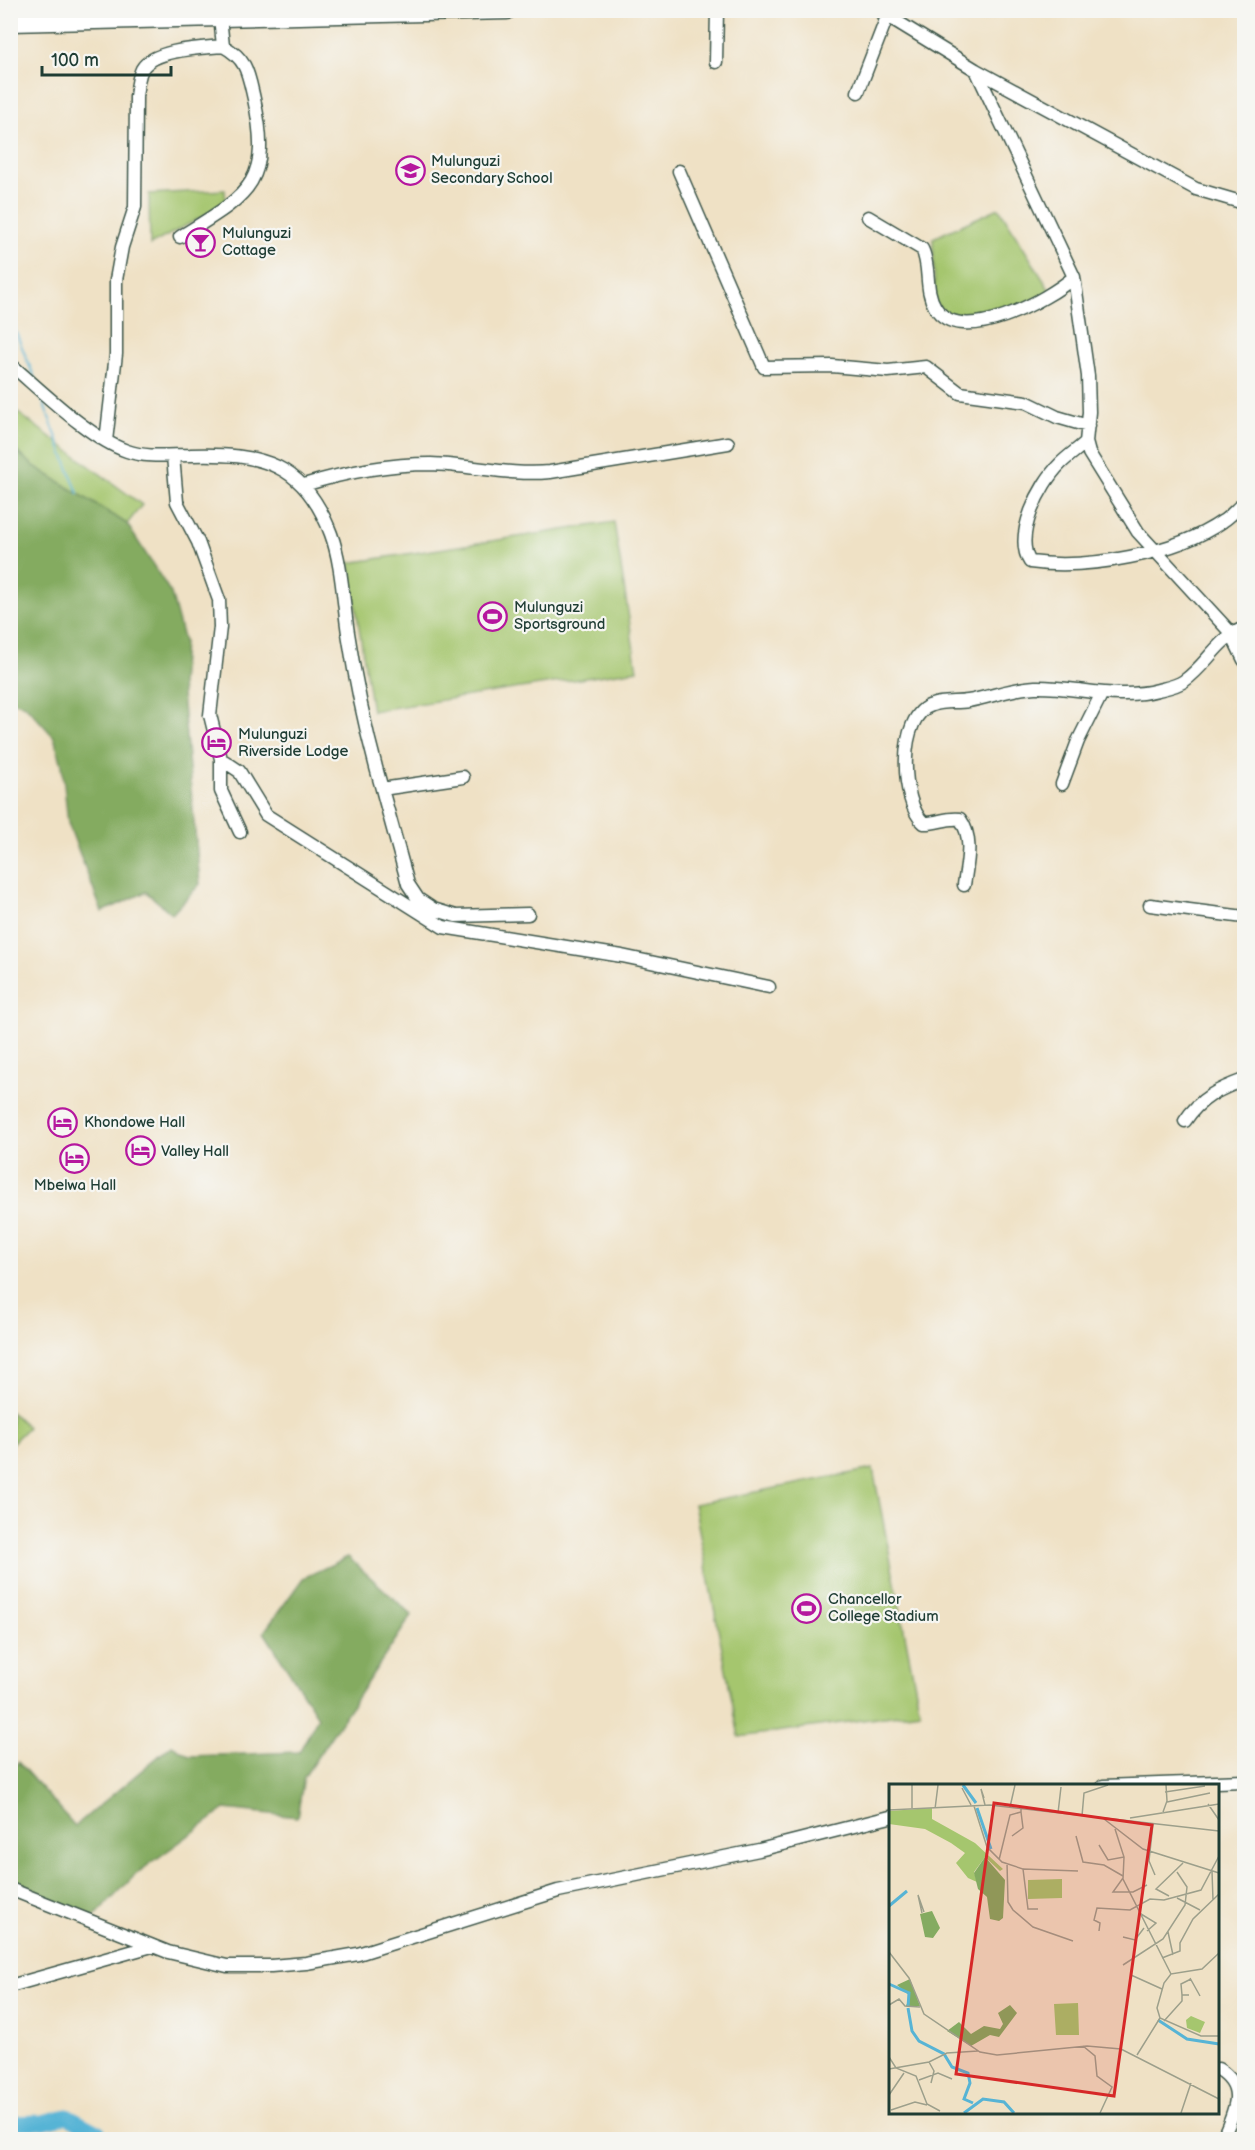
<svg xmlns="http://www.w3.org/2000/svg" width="1255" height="2150" font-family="'Balsamiq Sans',sans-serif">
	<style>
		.green { fill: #a5c66e; stroke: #628251; stroke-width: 1.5 }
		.forest { fill: #84ab61; stroke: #52744a; stroke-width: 1.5 }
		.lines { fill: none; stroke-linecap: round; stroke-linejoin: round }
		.stream { stroke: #57b4d5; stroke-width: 2 }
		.river { stroke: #57b4d5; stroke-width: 15 }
		.minor-casing { stroke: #3e564a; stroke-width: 15 }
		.highway-casing { stroke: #3e564a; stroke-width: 21 }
		.minor { stroke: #fff; stroke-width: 12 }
		.highway { stroke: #fff; stroke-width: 18 }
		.labels { text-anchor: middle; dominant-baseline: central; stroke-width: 4.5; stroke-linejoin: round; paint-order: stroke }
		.poi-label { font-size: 15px; fill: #1f3d34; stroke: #f6f6f2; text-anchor: start }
		.inset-river { fill: none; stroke: #57b4d5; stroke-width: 3 }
		.inset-road { fill: none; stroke: #9c9f8b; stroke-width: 1.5 }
		.view { fill: #d62828; fill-opacity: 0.15; stroke: #d62828; stroke-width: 3 }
		.inset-edge { fill: none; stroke: #1f3d34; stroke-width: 3 }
	</style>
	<rect width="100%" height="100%" fill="#f6f6f2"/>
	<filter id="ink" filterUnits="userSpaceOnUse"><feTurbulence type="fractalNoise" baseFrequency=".0167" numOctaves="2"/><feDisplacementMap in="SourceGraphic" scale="12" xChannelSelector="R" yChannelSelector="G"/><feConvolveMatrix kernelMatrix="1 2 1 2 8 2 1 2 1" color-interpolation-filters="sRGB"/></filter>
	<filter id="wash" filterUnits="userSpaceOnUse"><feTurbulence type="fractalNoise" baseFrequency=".008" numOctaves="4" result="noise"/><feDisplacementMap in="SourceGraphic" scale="24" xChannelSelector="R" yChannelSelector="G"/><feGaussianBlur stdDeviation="1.35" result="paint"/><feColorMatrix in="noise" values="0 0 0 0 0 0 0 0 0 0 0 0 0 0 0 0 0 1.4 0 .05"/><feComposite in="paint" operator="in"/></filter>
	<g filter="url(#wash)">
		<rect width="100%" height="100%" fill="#efe1c5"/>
		<path class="green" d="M 225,190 L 226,204 L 150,245 L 149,194 Z
			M 999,208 L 1052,294 L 989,319 L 952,320 L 935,303 L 933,238 Z
			M 10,407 L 142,505 L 127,524 L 34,466 L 11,446 Z
			M 614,522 L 637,670 L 372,711 L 349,563 Z
			M 11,1412 L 28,1427 L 11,1444 Z
			M 873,1469 L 920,1712 L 739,1737 L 694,1504 Z"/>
		<path class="forest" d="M 10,446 L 34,466 L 127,524 L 171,593 L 184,642 L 181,684 L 200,884 L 172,914 L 146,892 L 102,912 L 68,823 L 62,765 L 54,737 L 25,705 L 11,701 Z
			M 348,1557 L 412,1615 L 304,1777 L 297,1817 L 225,1809 L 136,1874 L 93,1918 L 11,1887 L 10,1770 L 18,1762 L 75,1826 L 172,1745 L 189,1756 L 299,1752 L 318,1717 L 264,1632 L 303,1578 Z"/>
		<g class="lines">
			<path class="stream" d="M 10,318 L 35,379
				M 42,399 L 78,493"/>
			<path class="river" d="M 10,2123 L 42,2122 L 67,2116 L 99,2133 L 101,2140"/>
		</g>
	</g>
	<g filter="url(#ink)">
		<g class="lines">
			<defs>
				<path id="minor" d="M 878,10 L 976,70 L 1196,189 L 1244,203
					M 716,62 L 717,10
					M 976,70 L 1074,277 L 1088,376 L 1089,412 L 1086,442 L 1089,453 L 1138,532 L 1231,633 L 1244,660
					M 858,92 L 887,17
					M 679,171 L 764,367 L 832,366 L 888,371 L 926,367 L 960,393 L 1026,402 L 1057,417 L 1088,426
					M 868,217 L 922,249 C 931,267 924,289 935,307 C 960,349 1049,299 1074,277
					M 180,237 C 247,195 273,185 254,99 C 248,73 247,59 223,46
					M 10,364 C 42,391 89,438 127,451 C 147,458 169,455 190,455 C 261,453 304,462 331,534 C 342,564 343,601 348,633 C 356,686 367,737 382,789 L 463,777
					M 106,441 L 116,354 L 116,280 L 122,247 L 135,207 L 136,97 C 137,88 138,77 142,69 C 154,49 202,48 223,46 L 220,17
					M 1086,442 C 1077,450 1068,456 1060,464 C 1040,484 1013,536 1030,562 C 1087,570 1176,554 1223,521 C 1231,516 1237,508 1244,503
					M 173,456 L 177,502 L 198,542 L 219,600 L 220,627 L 210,715 L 221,759 L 239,771 L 266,815 L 443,927 L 622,956 L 769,987
					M 304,485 C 346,472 387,464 431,464 C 471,465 510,476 550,472 L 728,443
					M 221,759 L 221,791 L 240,832
					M 1062,784 L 1078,741 L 1102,693
					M 382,789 L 408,884 L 418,899 L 433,909 L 456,916 L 528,914
					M 964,885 C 967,863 974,838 960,819 C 947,817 936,824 924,823 C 900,803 897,715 932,705 C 943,701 956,703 968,701 C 991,697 1012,688 1035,687 C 1076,686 1117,701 1158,690 C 1166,688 1177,686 1184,681 C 1207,665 1217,639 1244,628
					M 1150,905 L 1244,917
					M 1185,1121 C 1200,1098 1219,1089 1244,1080
					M 1103,1786 L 1244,1781
					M 10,1889 L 168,1952 L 227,1966 L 271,1966 L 306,1963 L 358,1954 L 558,1891 L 759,1850 L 890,1817
					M 10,1986 L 152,1946
					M 1218,2069 C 1249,2087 1233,2113 1222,2140"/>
				<path id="highway" d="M 10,22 L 507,10"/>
			</defs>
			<use href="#minor" class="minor-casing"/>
			<use href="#highway" class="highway-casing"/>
			<use href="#minor" class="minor"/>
			<use href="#highway" class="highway"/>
		</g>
	</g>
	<defs>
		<symbol id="school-ring" viewBox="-11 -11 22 22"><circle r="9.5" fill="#f6f6f2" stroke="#b5179e" stroke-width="1.5"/><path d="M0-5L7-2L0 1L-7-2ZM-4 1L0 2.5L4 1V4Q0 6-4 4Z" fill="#b5179e"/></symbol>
		<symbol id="bar-ring" viewBox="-11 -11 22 22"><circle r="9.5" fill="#f6f6f2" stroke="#b5179e" stroke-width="1.5"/><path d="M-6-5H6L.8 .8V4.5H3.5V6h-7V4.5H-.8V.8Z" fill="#b5179e"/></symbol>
		<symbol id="stadium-ring" viewBox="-11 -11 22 22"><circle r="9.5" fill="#f6f6f2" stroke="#b5179e" stroke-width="1.5"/><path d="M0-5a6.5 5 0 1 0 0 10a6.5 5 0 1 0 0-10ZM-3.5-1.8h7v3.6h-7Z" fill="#b5179e"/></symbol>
		<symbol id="hotel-ring" viewBox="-11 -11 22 22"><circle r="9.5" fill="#f6f6f2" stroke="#b5179e" stroke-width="1.5"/><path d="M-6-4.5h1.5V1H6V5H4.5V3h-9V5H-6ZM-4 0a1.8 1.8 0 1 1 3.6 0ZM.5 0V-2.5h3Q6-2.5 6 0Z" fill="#b5179e"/></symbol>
	</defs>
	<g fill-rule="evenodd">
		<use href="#school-ring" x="394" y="154" width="33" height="33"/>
		<use href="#bar-ring" x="184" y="226" width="33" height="33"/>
		<use href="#stadium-ring" x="476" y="600" width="33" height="33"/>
		<use href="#hotel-ring" x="200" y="726" width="33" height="33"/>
		<use href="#hotel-ring" x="46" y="1106" width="33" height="33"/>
		<use href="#hotel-ring" x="124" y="1134" width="33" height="33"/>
		<use href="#hotel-ring" x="58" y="1142" width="33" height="33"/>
		<use href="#stadium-ring" x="790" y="1592" width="33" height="33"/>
	</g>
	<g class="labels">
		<g class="poi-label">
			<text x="431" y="161">Mulunguzi<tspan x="431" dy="17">Secondary School</tspan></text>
			<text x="222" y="233">Mulunguzi<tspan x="222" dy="17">Cottage</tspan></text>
			<text x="514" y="607">Mulunguzi<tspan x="514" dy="17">Sportsground</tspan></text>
			<text x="238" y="734">Mulunguzi<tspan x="238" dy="17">Riverside Lodge</tspan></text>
			<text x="84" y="1122">Khondowe Hall</text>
			<text x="161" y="1151">Valley Hall</text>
			<text x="75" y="1185" text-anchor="middle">Mbelwa Hall</text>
			<text x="828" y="1599">Chancellor<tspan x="828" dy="17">College Stadium</tspan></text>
		</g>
	</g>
	<g transform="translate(889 1784)">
		<rect width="330" height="330" fill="#efe1c5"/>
		<path d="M 43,24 L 43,35 L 86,59 L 114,85 L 111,87 L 96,73 L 85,88 L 88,98 L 79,94 L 67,79 L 76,69 L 62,59 L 36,45 L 0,40 L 0,27 ZM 173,95 L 173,114 L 139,115 L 139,96 ZM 189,219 L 190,251 L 167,251 L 165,220 ZM 302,232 L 316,238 L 311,249 L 298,244 L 297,236 Z" fill="#a5c66e"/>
		<path d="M 96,73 L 116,96 L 114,134 L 110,137 L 101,135 L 98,113 L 89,105 L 85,89 ZM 43,127 L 51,144 L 44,154 L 36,153 L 31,130 ZM 21,195 L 31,222 L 17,222 L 21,212 L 8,201 ZM 121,221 L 128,229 L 110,253 L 101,251 L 82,262 L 58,247 L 70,238 L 82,250 L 95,242 L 111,245 L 114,240 L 109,229 Z" fill="#84ab61"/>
		<path class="inset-river" d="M 74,1 L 87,19M 88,24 L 102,65M 0,122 L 18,107M 0,200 L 20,209 L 19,223M 19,224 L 23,247 L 30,257 L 55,270 L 63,283 L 79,289 L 81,299 L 75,315 L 84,319M 269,236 L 298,255 L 330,260M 75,329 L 94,315 L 115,318 L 125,329"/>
		<path class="inset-road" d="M 23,1 L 23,24M 73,4 L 82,21M 276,8 L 316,2M 95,14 L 92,5 L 96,21M 278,18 L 321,9M 319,20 L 330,36M 85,22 L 98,63 L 113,78 L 134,85 L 139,125 L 149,125M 121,23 L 126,1M 46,25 L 49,1M 0,26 L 101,21 L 330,47M 274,28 L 278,17 L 277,1M 169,29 L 172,3M 193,32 L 195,9 L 219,1M 241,34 L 330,20M 215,35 L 254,65 L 330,89M 264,40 L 260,77 L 266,91M 226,45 L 235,73 L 234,95 L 282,190 L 313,185 L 330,169M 123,52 L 134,44 L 132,28M 187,52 L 194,78 L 215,81 L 234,92M 210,61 L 219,76 L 235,73M 110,76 L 121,31 L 132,28 L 132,25M 118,79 L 119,118 L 124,126 L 144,143 L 184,157M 134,85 L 189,87M 323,87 L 324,116M 234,94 L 224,108 L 244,108 L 258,101M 280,112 L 267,105 L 294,79M 288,114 L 311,126M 33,129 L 29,111 L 35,128M 252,130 L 267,139 L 258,147M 210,147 L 211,139 L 205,136 L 208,124 L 241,126 L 261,115 L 275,116 L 312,106 L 330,72M 279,148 L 284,171M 234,153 L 246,156 L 255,144M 0,168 L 20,194 L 35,230 L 91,268 L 108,271 L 198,262 L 232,265 L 330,315M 273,174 L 291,167 L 291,159 L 304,135 L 330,110M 234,181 L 274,155 L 296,121 L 298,103 L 288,88M 282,190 L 275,199 L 268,224 L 271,234 L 312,252 L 330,252M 242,191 L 273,205M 301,194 L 311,212M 300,211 L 293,211 L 292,200 L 302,195M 0,221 L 10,215 L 16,222 L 31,223M 275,237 L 293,217 L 293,211M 194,262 L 206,272 L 208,292 L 223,303 L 211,329M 248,271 L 271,234M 0,273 L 7,284 L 27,292 L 38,320 L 51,327M 40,278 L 45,287 L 42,299M 0,285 L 40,278 L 58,269 L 89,267M 30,296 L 49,289 L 63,295M 0,311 L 15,289M 2,326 L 26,318 L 38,321M 292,329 L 302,299"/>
		<path class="view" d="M 105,19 L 263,41 L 225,312 L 67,290 Z"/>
		<rect width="330" height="330" class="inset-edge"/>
	</g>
	<rect width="1255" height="2150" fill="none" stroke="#f6f6f2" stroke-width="36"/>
	<path d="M42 66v9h129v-9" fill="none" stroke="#1f3d34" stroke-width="3"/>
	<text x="51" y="66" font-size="18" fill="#1f3d34" stroke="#f6f6f2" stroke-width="4.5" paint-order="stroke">100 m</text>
</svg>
